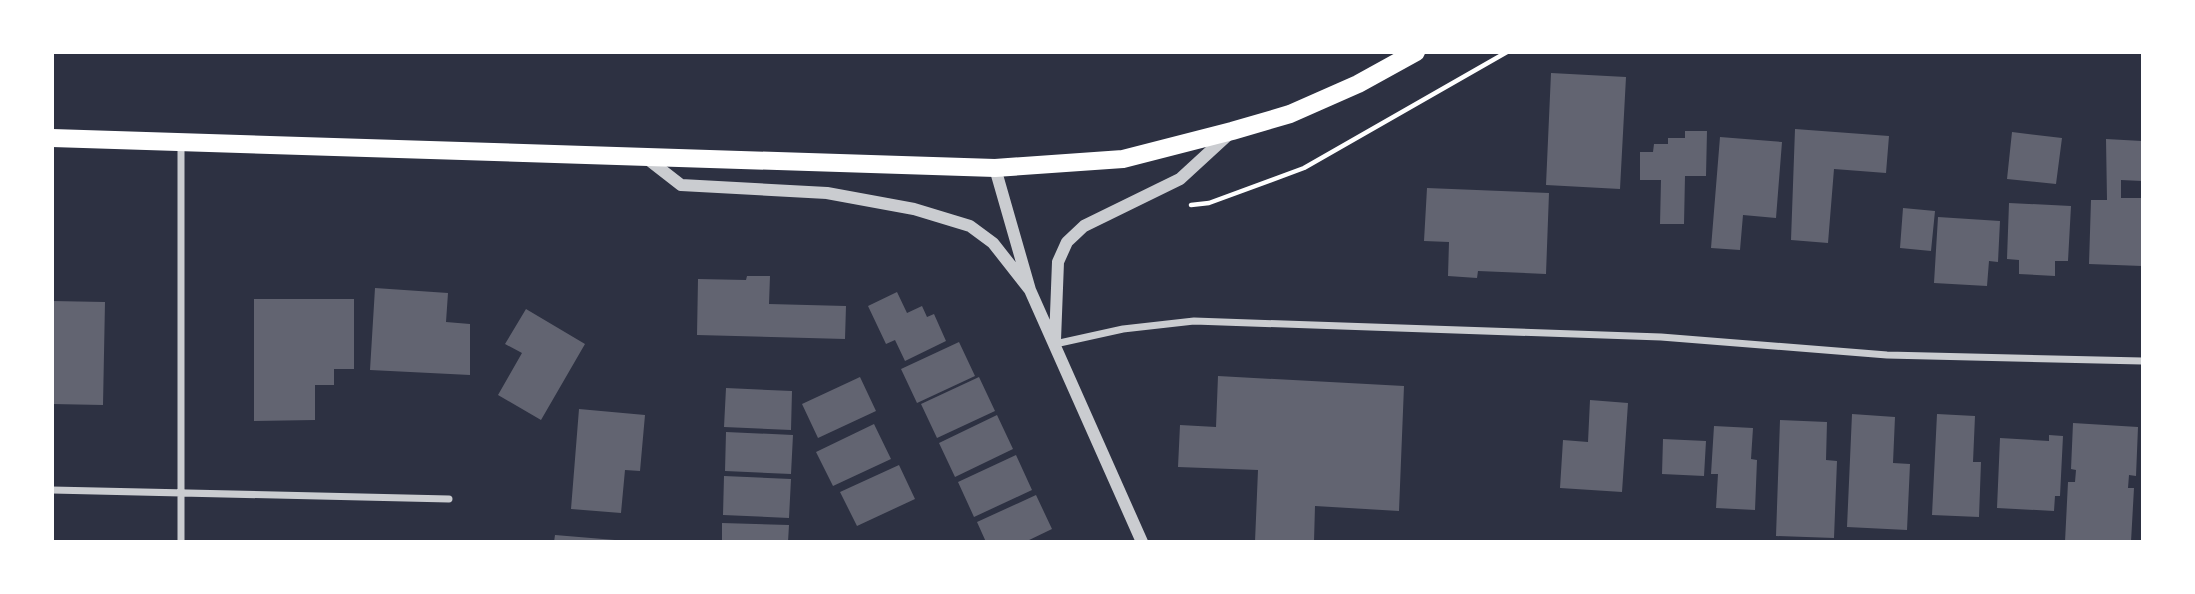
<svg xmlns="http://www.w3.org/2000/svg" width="2195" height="594" font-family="Barlow,sans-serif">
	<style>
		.building { fill: #626471 }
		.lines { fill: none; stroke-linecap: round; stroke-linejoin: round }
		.path { stroke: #fff; stroke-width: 4.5 }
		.minor { stroke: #caccd0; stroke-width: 7 }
		.tertiary { stroke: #caccd0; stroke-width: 12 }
		.primary { stroke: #fff; stroke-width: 18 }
	</style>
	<rect width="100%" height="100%" fill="#2d3142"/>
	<path class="building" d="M 1551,73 L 1626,77 L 1620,189 L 1546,185 Z
		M 1795,129 L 1889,136 L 1886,173 L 1834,169 L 1828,243 L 1791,240 Z
		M 1685,131 L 1707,131 L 1706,176 L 1685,176 L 1684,224 L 1660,224 L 1661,180 L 1640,180 L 1640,152 L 1653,152 L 1654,144 L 1668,144 L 1668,138 L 1685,138 Z
		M 2012,132 L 2062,138 L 2056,184 L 2007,179 Z
		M 1720,137 L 1782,142 L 1776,218 L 1743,215 L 1740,250 L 1711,248 Z
		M 2106,139 L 2142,141 L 2142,181 L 2121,180 L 2121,198 L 2142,198 L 2142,266 L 2089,264 L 2091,200 L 2107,200 Z
		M 1427,188 L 1549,193 L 1546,274 L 1478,271 L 1477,278 L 1448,276 L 1449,242 L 1424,241 Z
		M 2009,203 L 2071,206 L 2068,261 L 2055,261 L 2055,276 L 2019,274 L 2019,260 L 2007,259 Z
		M 1903,208 L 1935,211 L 1931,251 L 1900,248 Z
		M 1938,217 L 2000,221 L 1998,262 L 1989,261 L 1987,286 L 1934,283 Z
		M 747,276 L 770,276 L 769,304 L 846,306 L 845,339 L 697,335 L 698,279 L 746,280 Z
		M 375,288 L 448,293 L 446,322 L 470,324 L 470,375 L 370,370 Z
		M 897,292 L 907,313 L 922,306 L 927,317 L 934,314 L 946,341 L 905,361 L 895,340 L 886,344 L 868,306 Z
		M 254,299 L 354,299 L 354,369 L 334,369 L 334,385 L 315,385 L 315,420 L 254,421 Z
		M 52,301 L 105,302 L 103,405 L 52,404 Z
		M 526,309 L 585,344 L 541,420 L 498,395 L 522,353 L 505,344 Z
		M 959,342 L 975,376 L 917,403 L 901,369 Z
		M 1218,376 L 1404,386 L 1399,511 L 1315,506 L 1314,542 L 1255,542 L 1258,470 L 1178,467 L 1180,425 L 1216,427 Z
		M 860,377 L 876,411 L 818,438 L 802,404 Z
		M 979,377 L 995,411 L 937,438 L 921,404 Z
		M 726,388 L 792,391 L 791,430 L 724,427 Z
		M 1590,400 L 1628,403 L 1622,492 L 1560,488 L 1563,440 L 1588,442 Z
		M 579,409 L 645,415 L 640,471 L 625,470 L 621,513 L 571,509 Z
		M 1852,414 L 1895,417 L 1893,463 L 1910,464 L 1907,530 L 1847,527 Z
		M 1937,414 L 1975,416 L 1973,462 L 1981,462 L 1979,517 L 1932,515 Z
		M 997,415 L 1013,449 L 955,477 L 939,443 Z
		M 1780,420 L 1827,422 L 1826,460 L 1837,461 L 1834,538 L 1776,536 Z
		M 2073,423 L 2138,427 L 2136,476 L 2129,475 L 2128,488 L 2134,488 L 2131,542 L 2065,542 L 2068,482 L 2075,482 L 2076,470 L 2071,469 Z
		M 874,424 L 891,459 L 833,486 L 816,452 Z
		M 1714,426 L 1753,428 L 1751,459 L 1757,460 L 1755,510 L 1716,508 L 1718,474 L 1711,474 Z
		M 726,432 L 793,435 L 791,474 L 725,471 Z
		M 2049,435 L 2063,436 L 2060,496 L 2055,496 L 2054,511 L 1997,508 L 2000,438 L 2049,441 Z
		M 1663,439 L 1706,441 L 1704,476 L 1662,474 Z
		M 1016,455 L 1032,490 L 974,517 L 958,482 Z
		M 899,465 L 915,499 L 857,526 L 840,492 Z
		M 724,476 L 791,479 L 789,518 L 723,515 Z
		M 1036,495 L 1052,529 L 1025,542 L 986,542 L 977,522 Z
		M 722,523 L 789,525 L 788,542 L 722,542 Z
		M 555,535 L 615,540 L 615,542 L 554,542 Z"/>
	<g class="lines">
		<path class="path" d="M 1191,205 L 1209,203 L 1304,168 L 1507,52"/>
		<path class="minor" d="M 181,143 L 181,542
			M 1055,344 L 1123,329 L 1194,321 L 1661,337 L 1887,355 L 2142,361
			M 52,490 L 449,499"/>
		<path class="tertiary" d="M 645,157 L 681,185 L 827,193 L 914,209 L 970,226 L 993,243 L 1030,290
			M 995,168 L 1030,290 L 1142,542
			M 1055,340 L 1058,262 L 1067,242 L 1084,226 L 1180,179 L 1229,134"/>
		<path class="primary" d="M 52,138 L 995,168 L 1123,159 L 1232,131 L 1290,114 L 1358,84 L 1416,52"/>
	</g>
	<rect width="2195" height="594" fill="none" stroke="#ffffff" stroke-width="108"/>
</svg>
